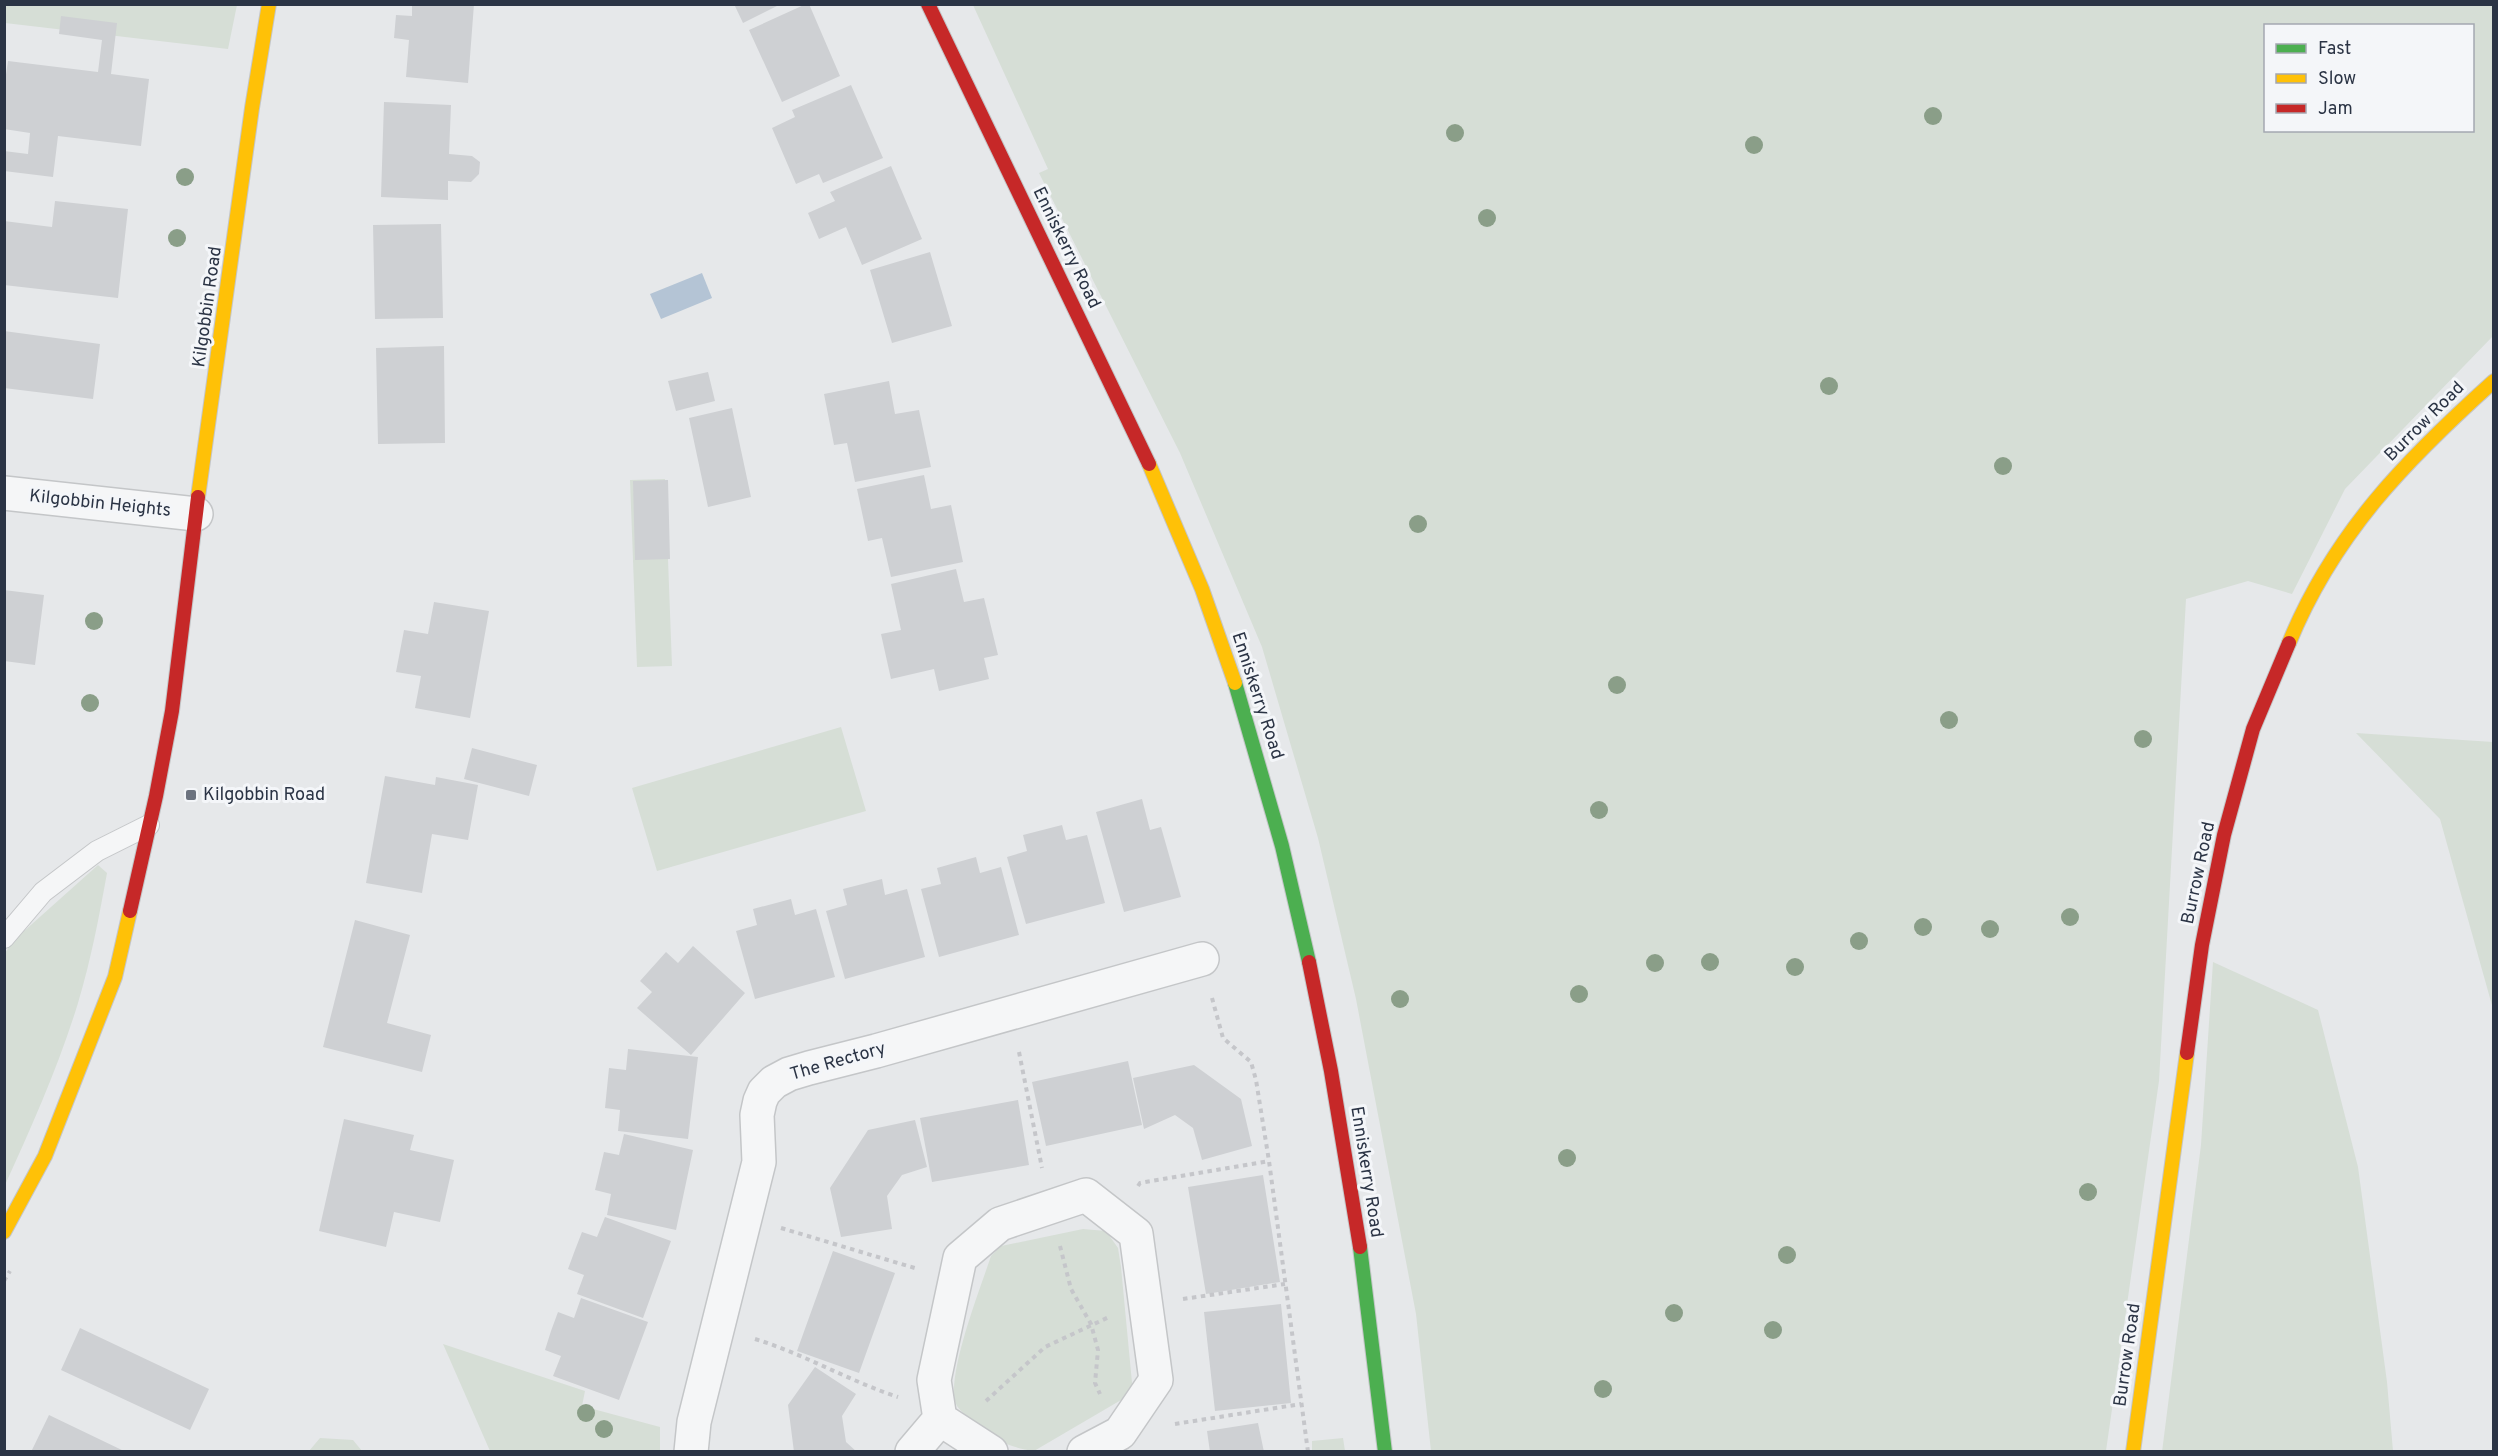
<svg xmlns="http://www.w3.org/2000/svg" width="2498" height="1456" font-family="Overpass,sans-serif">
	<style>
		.green { fill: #d6ded6; fill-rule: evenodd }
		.water { fill: #b4c4d5 }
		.building { fill: #ced0d3 }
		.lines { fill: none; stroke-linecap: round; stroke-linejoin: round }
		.lane-casing { stroke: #c4c6c8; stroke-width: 22 }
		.street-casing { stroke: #c4c6c8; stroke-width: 36 }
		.fast-casing { stroke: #c4c6c8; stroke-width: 16 }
		.slow-casing { stroke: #c4c6c8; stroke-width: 16 }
		.jam-casing { stroke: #c4c6c8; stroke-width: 16 }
		.path { stroke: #c5c6ca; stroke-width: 4; stroke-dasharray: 4.5 4.5; stroke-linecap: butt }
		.lane { stroke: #f5f6f7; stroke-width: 20 }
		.street { stroke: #f5f6f7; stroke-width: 33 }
		.fast { stroke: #4caf50; stroke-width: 14 }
		.slow { stroke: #ffc107; stroke-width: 14 }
		.jam { stroke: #c62828; stroke-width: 14 }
		.tree { fill: #8a9e88 }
		.poi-dot { fill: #6c737f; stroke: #f4f6f9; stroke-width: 2 }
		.labels { text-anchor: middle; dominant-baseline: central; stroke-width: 6; stroke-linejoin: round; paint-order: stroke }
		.street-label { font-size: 18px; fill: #2b3445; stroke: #f4f6f9 }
		.poi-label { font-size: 18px; fill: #2b3445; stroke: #f4f6f9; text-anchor: start }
	</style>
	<rect width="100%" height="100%" fill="#e6e8ea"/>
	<path class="green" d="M 4,5 L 237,5 L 228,49 L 5,23 Z
		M 973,5 L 2493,5 L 2493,336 L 2345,489 L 2292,594 L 2248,581 L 2186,599 L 2159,1081 L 2106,1451 L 1431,1451 L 1416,1314 L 1356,999 L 1318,838 L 1262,647 L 1180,453 L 1039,173 L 1048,169 ZM 2266,26 L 2472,26 L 2472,130 L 2266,130 Z
		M 665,479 L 672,666 L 637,667 L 630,480 Z
		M 841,727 L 866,811 L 657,871 L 632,788 Z
		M 2356,733 L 2493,742 L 2493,1009 L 2440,819 Z
		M 98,865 L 107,873 C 99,917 91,960 78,1003 C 59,1065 32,1126 5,1185 L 5,953 L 13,941 Z
		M 2213,962 L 2318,1010 L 2358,1167 L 2387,1382 L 2393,1451 L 2162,1452 L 2201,1145 Z
		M 1083,1229 L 1106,1231 L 1118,1248 L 1121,1267 L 1133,1393 L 1034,1451 C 1011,1448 993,1440 977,1424 C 971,1419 961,1412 957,1406 C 943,1382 982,1284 991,1256 L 1001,1246 Z
		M 443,1344 L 585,1391 L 582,1406 L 660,1427 L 660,1451 L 490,1451 Z
		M 320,1438 L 353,1440 L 362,1451 L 309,1451 Z
		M 1343,1438 L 1345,1451 L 1312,1451 L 1312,1441 Z"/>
	<path class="water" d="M 702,273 L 712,298 L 661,319 L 650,294 Z"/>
	<path class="building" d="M 412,4 L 474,4 L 468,83 L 406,77 L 409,40 L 394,38 L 396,15 L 412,16 Z
		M 734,4 L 781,4 L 743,23 Z
		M 806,4 L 809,4 L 840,76 L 782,102 L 749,30 Z
		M 61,16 L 117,23 L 111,74 L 149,79 L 141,146 L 58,136 L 53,177 L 4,171 L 4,151 L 28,154 L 30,133 L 4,129 L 4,88 L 8,61 L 98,72 L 102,40 L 59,34 Z
		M 851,85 L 883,158 L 823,183 L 819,174 L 796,184 L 772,128 L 795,117 L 792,110 Z
		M 384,102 L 451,105 L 449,154 L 472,156 L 480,162 L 479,174 L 471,182 L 448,181 L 448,200 L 381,197 Z
		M 891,166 L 922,239 L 862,265 L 846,227 L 819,239 L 808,213 L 835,201 L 830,192 Z
		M 55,201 L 128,209 L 118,298 L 4,285 L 4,221 L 52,227 Z
		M 441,224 L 443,318 L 375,319 L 373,225 Z
		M 930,252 L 952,326 L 892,343 L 870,270 Z
		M 4,331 L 100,344 L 93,399 L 4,388 Z
		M 444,346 L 445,443 L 378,444 L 376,348 Z
		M 708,372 L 715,401 L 676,411 L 668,381 Z
		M 889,381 L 895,414 L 919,410 L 931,467 L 855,482 L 847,443 L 834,445 L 824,394 Z
		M 732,408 L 751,497 L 708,507 L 689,418 Z
		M 924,475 L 931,509 L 951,505 L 963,562 L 891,577 L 882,538 L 868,541 L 857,489 Z
		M 668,480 L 670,559 L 635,560 L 633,481 Z
		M 956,569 L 964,602 L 984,598 L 998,655 L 984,658 L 989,679 L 939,691 L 934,669 L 891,679 L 881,634 L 901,630 L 891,584 Z
		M 4,590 L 44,595 L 35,665 L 4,661 Z
		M 434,602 L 489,611 L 470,718 L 415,708 L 421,676 L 396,672 L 404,630 L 428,634 Z
		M 472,748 L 537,765 L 529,796 L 464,779 Z
		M 385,776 L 435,785 L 436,777 L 478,785 L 468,840 L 432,834 L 422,893 L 366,883 Z
		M 1142,799 L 1150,830 L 1161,827 L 1181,897 L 1124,912 L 1096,812 Z
		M 1062,825 L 1066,840 L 1087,835 L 1105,903 L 1026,924 L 1007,857 L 1027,851 L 1023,835 Z
		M 976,857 L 980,873 L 1001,867 L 1019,935 L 939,957 L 921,889 L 941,884 L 937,868 Z
		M 882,879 L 885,895 L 907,889 L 925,957 L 845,979 L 826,911 L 847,905 L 843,889 Z
		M 791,899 L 795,915 L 816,909 L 835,977 L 755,999 L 736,931 L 757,925 L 753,909 Z
		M 355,920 L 410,935 L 387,1023 L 431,1035 L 422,1072 L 323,1047 Z
		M 693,946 L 745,993 L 691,1055 L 637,1008 L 652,992 L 640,981 L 666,952 L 678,963 Z
		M 628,1049 L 698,1057 L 688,1139 L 618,1131 L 620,1110 L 605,1108 L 609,1068 L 626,1070 Z
		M 1128,1061 L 1142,1125 L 1046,1146 L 1032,1082 Z
		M 1194,1065 L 1241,1099 L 1252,1146 L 1202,1160 L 1193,1128 L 1175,1115 L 1144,1129 L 1133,1078 Z
		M 1018,1100 L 1029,1165 L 932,1182 L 920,1118 Z
		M 344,1119 L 414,1135 L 410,1150 L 454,1160 L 440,1222 L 394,1212 L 386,1247 L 319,1231 Z
		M 915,1120 L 927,1167 L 902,1175 L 887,1196 L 892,1229 L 841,1237 L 830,1188 L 868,1130 Z
		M 624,1134 L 693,1150 L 676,1230 L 607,1215 L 611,1194 L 595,1190 L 604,1152 L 619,1155 Z
		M 1263,1175 L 1280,1282 L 1206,1294 L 1188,1187 Z
		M 605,1217 L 671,1241 L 643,1318 L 577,1294 L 584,1275 L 568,1269 L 575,1250 L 582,1232 L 597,1237 Z
		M 833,1251 L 895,1273 L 859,1373 L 797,1351 Z
		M 581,1298 L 648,1322 L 619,1400 L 553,1376 L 561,1356 L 545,1350 L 551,1331 L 558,1312 L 574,1318 Z
		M 1281,1304 L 1291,1403 L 1215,1411 L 1204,1312 Z
		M 80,1328 L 209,1389 L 190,1430 L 61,1370 Z
		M 815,1367 L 856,1394 L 842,1416 L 846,1442 L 857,1452 L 794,1452 L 788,1405 Z
		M 49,1415 L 126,1452 L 31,1452 Z
		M 1258,1423 L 1264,1452 L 1210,1452 L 1207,1431 Z"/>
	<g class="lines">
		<defs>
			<path id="lane" d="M 4,938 L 43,892 L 97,851 L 149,825"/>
			<path id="street" d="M 4,493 L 196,514
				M 691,1452 L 694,1422 L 759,1162 L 757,1115 L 760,1101 L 764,1092 L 774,1082 L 789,1074 L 809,1068 L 876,1051 L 1202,959
				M 912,1452 L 940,1419
				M 991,1452 L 940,1419 L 934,1380 L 960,1258 L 1000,1224 L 1086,1195 L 1136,1234 L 1156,1380 L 1120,1433 L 1084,1452"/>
			<path id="fast" d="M 1235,683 L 1282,846 L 1309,962
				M 1360,1247 L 1385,1452"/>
			<path id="slow" d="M 1149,464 L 1202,589 L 1235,683
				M 198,497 L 252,108 L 269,4
				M 2289,643 C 2334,533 2407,459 2494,381
				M 4,1232 L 45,1156 L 115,977 L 130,911
				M 2133,1452 L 2187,1053"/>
			<path id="jam" d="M 928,4 L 1149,464
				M 130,911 L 156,796 L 172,711 L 198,497
				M 1309,962 L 1331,1071 L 1360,1247
				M 2187,1053 L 2202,945 L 2224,835 L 2253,729 L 2289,643"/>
		</defs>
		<use href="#lane" class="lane-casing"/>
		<use href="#street" class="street-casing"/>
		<use href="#fast" class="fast-casing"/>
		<use href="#slow" class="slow-casing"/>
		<use href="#jam" class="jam-casing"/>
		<path class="path" d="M 1212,998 L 1223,1038 L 1251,1062 L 1256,1080 L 1269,1161 L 1308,1452
			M 1019,1052 L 1042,1168
			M 1138,1186 L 1140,1183 L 1269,1161
			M 781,1228 L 918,1269
			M 1060,1246 L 1071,1289 L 1091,1324 L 1098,1350 L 1095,1383 L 1100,1394
			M 4,1281 L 10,1271
			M 1183,1299 L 1285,1284
			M 755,1339 C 804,1354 849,1381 898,1397
			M 986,1401 L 1045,1347 L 1109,1317
			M 1175,1424 L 1301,1404"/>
		<use href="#lane" class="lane"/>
		<use href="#street" class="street"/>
		<use href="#fast" class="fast"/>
		<use href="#slow" class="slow"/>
		<use href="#jam" class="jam"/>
	</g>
	<g class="tree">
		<circle cx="1933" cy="116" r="9"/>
		<circle cx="1455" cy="133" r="9"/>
		<circle cx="1754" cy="145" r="9"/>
		<circle cx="185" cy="177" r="9"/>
		<circle cx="1487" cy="218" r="9"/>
		<circle cx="177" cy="238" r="9"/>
		<circle cx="1829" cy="386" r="9"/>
		<circle cx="2003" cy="466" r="9"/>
		<circle cx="1418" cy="524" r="9"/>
		<circle cx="94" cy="621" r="9"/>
		<circle cx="1617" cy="685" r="9"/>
		<circle cx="90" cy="703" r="9"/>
		<circle cx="1949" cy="720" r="9"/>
		<circle cx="2143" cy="739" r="9"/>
		<circle cx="1599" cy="810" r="9"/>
		<circle cx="2070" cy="917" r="9"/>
		<circle cx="1923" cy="927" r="9"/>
		<circle cx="1990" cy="929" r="9"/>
		<circle cx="1859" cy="941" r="9"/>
		<circle cx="1710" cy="962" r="9"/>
		<circle cx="1655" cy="963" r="9"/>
		<circle cx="1795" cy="967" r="9"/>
		<circle cx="1579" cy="994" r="9"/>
		<circle cx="1400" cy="999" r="9"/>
		<circle cx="1567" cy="1158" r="9"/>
		<circle cx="2088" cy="1192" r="9"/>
		<circle cx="1787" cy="1255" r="9"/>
		<circle cx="1674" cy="1313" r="9"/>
		<circle cx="1773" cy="1330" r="9"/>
		<circle cx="1603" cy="1389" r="9"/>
		<circle cx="586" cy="1413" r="9"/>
		<circle cx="604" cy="1429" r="9"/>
	</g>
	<rect class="poi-dot" x="185" y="789" width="12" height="12" rx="3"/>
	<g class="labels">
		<g class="street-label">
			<text transform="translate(1066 248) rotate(64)">Enniskerry Road</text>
			<text transform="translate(208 307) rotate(-82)">Kilgobbin Road</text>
			<text transform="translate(2425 422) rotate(-45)">Burrow Road</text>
			<text transform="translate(100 504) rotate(6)">Kilgobbin Heights</text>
			<text transform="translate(1257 696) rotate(72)">Enniskerry Road</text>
			<text transform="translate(2199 873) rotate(-78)">Burrow Road</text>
			<text transform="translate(838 1062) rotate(-16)">The Rectory</text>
			<text transform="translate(1366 1172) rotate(81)">Enniskerry Road</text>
			<text transform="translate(2128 1355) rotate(-82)">Burrow Road</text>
		</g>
		<g class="poi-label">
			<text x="203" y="795">Kilgobbin Road</text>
		</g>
	</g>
	<rect width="2498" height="1456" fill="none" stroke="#2b3445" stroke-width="12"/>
	<rect x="2264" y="24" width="210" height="108" fill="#f4f6f9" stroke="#a4a8b1" stroke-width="1.5"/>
	<rect x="2276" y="44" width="30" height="9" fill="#4caf50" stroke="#a4a8b1" stroke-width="1.5"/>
	<text x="2318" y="54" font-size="18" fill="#2b3445">Fast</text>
	<rect x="2276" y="74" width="30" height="9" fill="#ffc107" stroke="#a4a8b1" stroke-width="1.5"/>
	<text x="2318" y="84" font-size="18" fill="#2b3445">Slow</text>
	<rect x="2276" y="104" width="30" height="9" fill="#c62828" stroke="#a4a8b1" stroke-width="1.5"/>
	<text x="2318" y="114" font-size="18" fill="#2b3445">Jam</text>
</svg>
